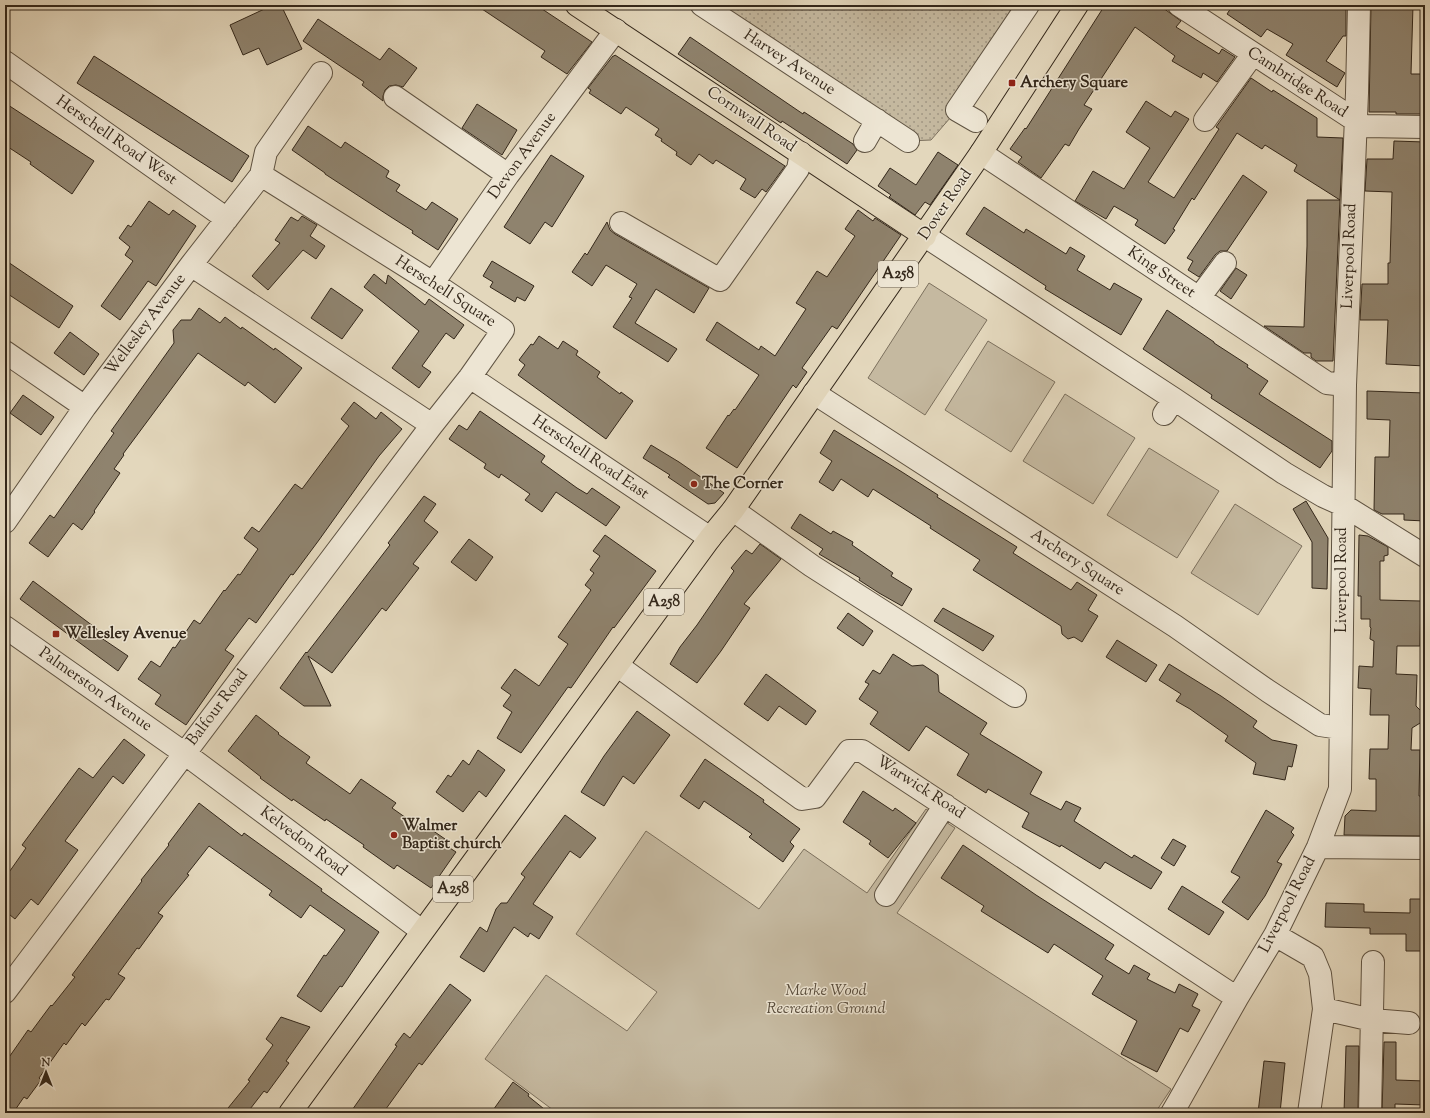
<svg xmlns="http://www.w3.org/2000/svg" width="1430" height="1118" font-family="'Sorts Mill Goudy',serif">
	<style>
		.grass { fill: url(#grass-dots); stroke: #7c705d }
		.park { fill: #c5b9a0; stroke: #7c705d }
		.building { fill: #8f836e; stroke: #33271a }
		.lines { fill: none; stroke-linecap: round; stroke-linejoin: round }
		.minor-casing { stroke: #5f5342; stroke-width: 24 }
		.major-casing { stroke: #33271a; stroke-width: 24 }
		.minor { stroke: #ede5d3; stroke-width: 22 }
		.major { stroke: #e3d7bc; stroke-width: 22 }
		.poi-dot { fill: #8f2418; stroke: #ede5d3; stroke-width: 1.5 }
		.labels { text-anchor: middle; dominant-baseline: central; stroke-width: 3; stroke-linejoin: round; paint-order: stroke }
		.shield { fill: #ede5d3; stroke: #6b6052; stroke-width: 1 }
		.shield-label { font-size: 15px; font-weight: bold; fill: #33271a }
		.street-label { font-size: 16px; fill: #33271a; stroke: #ede5d3 }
		.poi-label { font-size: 16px; font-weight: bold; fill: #33271a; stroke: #ede5d3; text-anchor: start }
		.park-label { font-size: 16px; font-style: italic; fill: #584c3c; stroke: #ede5d3 }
	</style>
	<defs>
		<pattern id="grass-dots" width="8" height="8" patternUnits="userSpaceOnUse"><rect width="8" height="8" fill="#c5b9a0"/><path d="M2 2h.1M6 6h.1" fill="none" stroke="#a19682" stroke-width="1.8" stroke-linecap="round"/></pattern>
	</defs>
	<rect width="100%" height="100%" fill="#e3d7bc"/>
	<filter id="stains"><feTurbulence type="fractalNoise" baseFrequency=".005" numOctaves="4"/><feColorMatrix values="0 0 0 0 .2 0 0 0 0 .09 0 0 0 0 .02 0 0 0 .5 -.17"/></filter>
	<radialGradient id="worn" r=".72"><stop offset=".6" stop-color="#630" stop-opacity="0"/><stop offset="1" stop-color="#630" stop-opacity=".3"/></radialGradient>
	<path class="grass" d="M 702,5 L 1028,5 L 957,110 L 931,140 L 908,141 Z"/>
	<path class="park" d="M 929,283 L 987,320 L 925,415 L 868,378 Z
		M 988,341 L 1055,382 L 1011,452 L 945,410 Z
		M 1065,394 L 1135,438 L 1093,504 L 1023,461 Z
		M 1149,448 L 1219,491 L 1177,558 L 1107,515 Z
		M 1235,504 L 1302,546 L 1258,615 L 1191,573 Z
		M 926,809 L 955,828 L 897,913 L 1171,1089 L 1155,1113 L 557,1113 L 485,1059 L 546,975 L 627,1031 L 657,992 L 576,934 L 646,831 L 759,909 L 804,849 L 867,893 Z"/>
	<path class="building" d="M 273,5 L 281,5 L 302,49 L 267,65 L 259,48 L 243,55 L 230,25 Z
		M 476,5 L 536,5 L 592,42 L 567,74 L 541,57 L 545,51 Z
		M 1105,5 L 1159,5 L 1181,21 L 1176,27 L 1219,54 L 1222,49 L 1235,57 L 1217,82 L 1203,73 L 1201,78 L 1172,61 L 1175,56 L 1135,27 L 1084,105 L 1092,109 L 1079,129 L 1069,146 L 1065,144 L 1041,178 L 1018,162 L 1022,157 L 1010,149 L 1025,128 L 1026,129 Z
		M 1233,5 L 1346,5 L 1346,36 L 1343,36 L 1326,61 L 1345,73 L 1337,87 L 1286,55 L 1293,44 L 1267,29 L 1261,37 L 1227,14 Z
		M 1371,5 L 1413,5 L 1411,74 L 1425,74 L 1425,114 L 1396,114 L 1396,112 L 1369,112 Z
		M 318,19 L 380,60 L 389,48 L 417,68 L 403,87 L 396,85 L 389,86 L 385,90 L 383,96 L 383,101 L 362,85 L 364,82 L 303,41 Z
		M 690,37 L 803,114 L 804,112 L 853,144 L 857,150 L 847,164 L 782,121 L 781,123 L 678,54 Z
		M 615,55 L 785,166 L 766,192 L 762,189 L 755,198 L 740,189 L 746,179 L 716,160 L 713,164 L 699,154 L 691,165 L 676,155 L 677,152 L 661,141 L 662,139 L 655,135 L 659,129 L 626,107 L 621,114 L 589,93 L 591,90 L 588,88 L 613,56 L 614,56 Z
		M 94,56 L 249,156 L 232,182 L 77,83 Z
		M 1251,78 L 1272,92 L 1273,90 L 1317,118 L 1317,137 L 1343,138 L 1340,200 L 1294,171 L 1297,165 L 1265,145 L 1262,149 L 1237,133 L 1194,200 L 1192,198 L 1173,229 L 1175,230 L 1165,244 L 1135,225 L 1138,220 L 1114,206 L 1106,219 L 1075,201 L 1093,171 L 1124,189 L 1150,148 L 1126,132 L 1146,101 L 1171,117 L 1175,111 L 1189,119 L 1148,182 L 1174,198 L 1219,129 L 1216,127 Z
		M 5,103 L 94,161 L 72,194 L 30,164 L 31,162 L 5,145 Z
		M 477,104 L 517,130 L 502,155 L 462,128 Z
		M 308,126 L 341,148 L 345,142 L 389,171 L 386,177 L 400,185 L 396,191 L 426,210 L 432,202 L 458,219 L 438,250 L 412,233 L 413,231 L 391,217 L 325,174 L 325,173 L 292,150 Z
		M 1394,141 L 1425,142 L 1425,366 L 1386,364 L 1388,320 L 1360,320 L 1362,284 L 1388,284 L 1388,263 L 1390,263 L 1392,192 L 1365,191 L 1367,159 L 1393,159 Z
		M 938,152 L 958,165 L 930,205 L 925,202 L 915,215 L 889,197 L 891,195 L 878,186 L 890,168 L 916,185 Z
		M 551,155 L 584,176 L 552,227 L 545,222 L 530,244 L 504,227 Z
		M 1243,175 L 1267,192 L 1227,251 L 1220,251 L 1215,255 L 1199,277 L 1188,270 L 1193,261 L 1187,258 Z
		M 1307,200 L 1340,200 L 1333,361 L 1316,361 L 1311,357 L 1311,353 L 1304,353 L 1264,326 L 1304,327 L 1307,246 Z
		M 149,201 L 169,215 L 173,210 L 196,226 L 156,286 L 148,281 L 120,320 L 101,306 L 133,261 L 125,255 L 130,247 L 119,238 L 128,225 L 131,227 Z
		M 984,207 L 1024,233 L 1026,229 L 1066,254 L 1070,247 L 1085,256 L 1077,270 L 1110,290 L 1114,283 L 1142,299 L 1121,335 L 1045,289 L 1046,286 L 966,234 Z
		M 858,210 L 873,221 L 875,218 L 901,235 L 837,329 L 832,326 L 802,368 L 807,372 L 796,388 L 793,385 L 737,468 L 706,448 L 728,415 L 729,416 L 734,409 L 735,410 L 759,375 L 706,340 L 717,322 L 759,350 L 761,346 L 775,356 L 806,309 L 796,303 L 817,271 L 827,277 L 855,236 L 845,229 Z
		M 302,216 L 317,225 L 310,236 L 325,246 L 316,259 L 303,250 L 268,290 L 252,276 L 280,243 L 275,240 L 291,217 L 298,221 Z
		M 607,222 L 610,230 L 615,234 L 709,288 L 694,313 L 656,289 L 635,323 L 677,349 L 668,362 L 613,327 L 632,298 L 629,297 L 637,284 L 606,265 L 592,286 L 572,272 L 585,253 L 587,255 Z
		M 5,260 L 73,306 L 59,328 L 5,292 Z
		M 492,261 L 534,286 L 525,301 L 517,297 L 515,302 L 490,287 L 493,282 L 483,276 Z
		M 1236,268 L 1247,275 L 1231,299 L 1220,291 Z
		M 374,274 L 386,284 L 388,275 L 425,305 L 429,299 L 464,325 L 454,339 L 446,333 L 422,366 L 431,372 L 419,388 L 392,368 L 419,331 L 364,287 Z
		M 331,288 L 363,310 L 342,339 L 311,318 Z
		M 199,308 L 220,323 L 225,317 L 241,329 L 242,327 L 274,350 L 275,348 L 302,368 L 275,403 L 248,382 L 245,386 L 198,353 L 123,454 L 124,455 L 114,469 L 120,473 L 94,511 L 95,512 L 82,530 L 73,523 L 48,557 L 29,543 L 50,515 L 54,518 L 114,433 L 111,431 L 174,343 L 173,330 L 181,320 L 191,320 Z
		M 1167,310 L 1214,342 L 1214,343 L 1248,365 L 1247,367 L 1268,381 L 1259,394 L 1332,441 L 1332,451 L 1320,468 L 1211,398 L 1212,395 L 1143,349 Z
		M 70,332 L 99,354 L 84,375 L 54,353 Z
		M 539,336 L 558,349 L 563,341 L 578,351 L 576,355 L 600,372 L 597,377 L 620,394 L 621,392 L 633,401 L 606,439 L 518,375 L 525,365 L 519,360 L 531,344 L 533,345 Z
		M 1367,391 L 1425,393 L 1425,521 L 1404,520 L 1404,514 L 1382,514 L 1374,510 L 1375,457 L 1389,457 L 1390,420 L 1367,419 Z
		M 23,395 L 54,417 L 41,435 L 10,413 Z
		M 354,402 L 376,419 L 381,412 L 402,429 L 379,456 L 319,540 L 293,575 L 291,574 L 256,623 L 249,618 L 225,650 L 234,656 L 186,725 L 155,704 L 161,695 L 138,679 L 151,661 L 160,667 L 173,647 L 175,648 L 194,620 L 200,624 L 224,590 L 225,591 L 238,574 L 240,575 L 258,549 L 244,538 L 252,527 L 259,532 L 295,484 L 302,489 L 349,426 L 341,419 Z
		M 480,411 L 545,456 L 541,462 L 577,488 L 587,494 L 592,488 L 620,507 L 606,526 L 556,492 L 542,512 L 525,500 L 530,494 L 501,474 L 499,478 L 484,468 L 486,464 L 449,439 L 459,425 L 467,430 Z
		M 834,430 L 902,472 L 938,495 L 937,497 L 1017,547 L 1013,553 L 1071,590 L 1077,582 L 1097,595 L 1088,610 L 1098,616 L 1082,642 L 1074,637 L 1068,639 L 1062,634 L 1061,626 L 973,570 L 980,560 L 930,528 L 931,526 L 873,489 L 868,497 L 841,479 L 833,491 L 819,482 L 832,461 L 820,453 Z
		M 651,445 L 679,462 L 724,493 L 715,503 L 708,504 L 668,477 L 670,475 L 643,458 Z
		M 424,496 L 436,504 L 424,521 L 438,532 L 413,564 L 419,568 L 386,611 L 382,608 L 332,673 L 308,656 L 331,706 L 304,706 L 280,688 L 306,652 L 307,653 L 390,545 L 388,543 Z
		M 1306,501 L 1328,538 L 1327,589 L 1312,588 L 1312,542 L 1293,509 Z
		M 800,514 L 831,534 L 833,531 L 853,542 L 852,545 L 893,573 L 891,576 L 912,589 L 902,606 L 879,593 L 859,580 L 860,578 L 819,554 L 823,549 L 791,528 Z
		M 605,535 L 656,571 L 614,628 L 613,627 L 571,688 L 568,687 L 521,753 L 497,738 L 512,712 L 503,706 L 511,695 L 501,688 L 515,669 L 539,686 L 568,644 L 558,637 L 591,590 L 585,585 L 594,573 L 590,570 L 600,556 L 593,551 Z
		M 1359,535 L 1368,536 L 1388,547 L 1388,555 L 1384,556 L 1384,561 L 1380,561 L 1380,600 L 1421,601 L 1420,646 L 1397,646 L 1396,674 L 1417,675 L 1416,706 L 1425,715 L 1425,720 L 1412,728 L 1411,750 L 1420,750 L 1419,796 L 1425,796 L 1425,836 L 1344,835 L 1345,816 L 1351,810 L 1376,811 L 1376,779 L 1369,779 L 1370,749 L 1388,749 L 1389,715 L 1370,715 L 1371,689 L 1358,688 L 1359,666 L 1373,667 L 1374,641 L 1370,639 L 1371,628 L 1370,627 L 1370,619 L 1361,619 L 1361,596 L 1358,596 Z
		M 469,539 L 493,557 L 476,581 L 451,562 Z
		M 760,544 L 781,559 L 744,604 L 750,608 L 721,651 L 697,683 L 670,664 L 680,647 L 697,625 L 734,571 L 731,568 L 746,550 L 752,554 Z
		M 33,581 L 97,629 L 94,633 L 128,656 L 118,671 L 20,599 Z
		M 943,608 L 994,636 L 983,651 L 934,621 Z
		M 848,613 L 873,631 L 863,646 L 837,628 Z
		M 1117,640 L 1157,665 L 1146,682 L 1106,657 Z
		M 893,654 L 912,666 L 923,665 L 938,675 L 939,692 L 987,723 L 980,734 L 1042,772 L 1030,794 L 1061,810 L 1066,801 L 1081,808 L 1074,821 L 1132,858 L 1134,855 L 1162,872 L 1151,889 L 1105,862 L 1100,869 L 1061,845 L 1060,847 L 1022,827 L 1029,813 L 988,789 L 986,793 L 957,775 L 969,754 L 926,726 L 909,751 L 870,724 L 878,712 L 859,699 L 869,684 L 865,682 L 873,670 L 880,674 Z
		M 1169,664 L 1221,696 L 1257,721 L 1253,727 L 1272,740 L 1297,745 L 1292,767 L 1288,766 L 1285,780 L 1253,774 L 1256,763 L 1225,741 L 1228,736 L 1190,709 L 1176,701 L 1181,694 L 1159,680 Z
		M 766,674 L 816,711 L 806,725 L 779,706 L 768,721 L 744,704 Z
		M 637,711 L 670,735 L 634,784 L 623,776 L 604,806 L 581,792 L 604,756 Z
		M 256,715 L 279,733 L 278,734 L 310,757 L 306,763 L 350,794 L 361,779 L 396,803 L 392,808 L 426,832 L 429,828 L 445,839 L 442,843 L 456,852 L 431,888 L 397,865 L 394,869 L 363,847 L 364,845 L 326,819 L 325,821 L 293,799 L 292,801 L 260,778 L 261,777 L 228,751 Z
		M 124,739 L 145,755 L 123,784 L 113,776 L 65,841 L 78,850 L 38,905 L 31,899 L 15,919 L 5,911 L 5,878 L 26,848 L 22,845 L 79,768 L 93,778 Z
		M 478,750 L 505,770 L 486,797 L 479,791 L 463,812 L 436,792 L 448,775 L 451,777 L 463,760 L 469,765 Z
		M 705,759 L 764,800 L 763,802 L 800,829 L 790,842 L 794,846 L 783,862 L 749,837 L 752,834 L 704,801 L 699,809 L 680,796 Z
		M 863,791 L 893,811 L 895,808 L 916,823 L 888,858 L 869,844 L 871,841 L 843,822 Z
		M 199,803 L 242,836 L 244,833 L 322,889 L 321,891 L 379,932 L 342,987 L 340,986 L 321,1012 L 297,996 L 324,955 L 326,956 L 345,930 L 310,905 L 301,918 L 269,895 L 272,891 L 209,846 L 187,874 L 189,875 L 158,913 L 163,916 L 139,949 L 137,948 L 118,974 L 125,978 L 109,1000 L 106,999 L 85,1026 L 82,1023 L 66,1045 L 64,1043 L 39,1078 L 41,1080 L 27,1099 L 24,1097 L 13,1113 L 5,1113 L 5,1063 L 28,1030 L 31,1032 L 51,1005 L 52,1006 L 75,977 L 72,975 L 142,881 L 141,880 L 169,845 L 168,844 Z
		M 1266,810 L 1294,828 L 1291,832 L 1294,835 L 1277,862 L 1282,864 L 1265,896 L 1248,920 L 1222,902 L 1240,877 L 1231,872 Z
		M 565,815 L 596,838 L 580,858 L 570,851 L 533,904 L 553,917 L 539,939 L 530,933 L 528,937 L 514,927 L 484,972 L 460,957 L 480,927 L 487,932 L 496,909 L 501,903 L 507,903 L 525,877 L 521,874 Z
		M 1173,839 L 1186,846 L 1174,866 L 1161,858 Z
		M 963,845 L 1036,895 L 1114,945 L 1105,959 L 1129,974 L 1134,965 L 1150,974 L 1147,979 L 1175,993 L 1179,984 L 1198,994 L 1192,1006 L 1200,1010 L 1188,1032 L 1180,1028 L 1157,1072 L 1121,1054 L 1137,1021 L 1092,994 L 1103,976 L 1054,944 L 1048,953 L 981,911 L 984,906 L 941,878 Z
		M 1182,886 L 1224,912 L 1209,935 L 1168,909 Z
		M 1410,899 L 1425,899 L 1425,951 L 1406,951 L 1406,934 L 1370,934 L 1370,928 L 1325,927 L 1326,903 L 1364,904 L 1364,912 L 1410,913 Z
		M 450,984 L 471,1000 L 422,1065 L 419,1063 L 383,1113 L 350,1113 L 397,1046 L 395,1045 L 404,1033 L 410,1038 Z
		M 281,1017 L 310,1027 L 286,1061 L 289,1063 L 267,1093 L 264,1091 L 247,1113 L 224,1113 L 250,1081 L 248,1080 L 273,1045 L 266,1039 Z
		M 1384,1042 L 1396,1042 L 1396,1080 L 1425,1081 L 1425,1105 L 1395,1104 L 1395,1113 L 1382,1113 Z
		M 1346,1046 L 1359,1046 L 1358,1113 L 1344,1113 Z
		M 1264,1061 L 1285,1063 L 1280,1113 L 1258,1113 Z
		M 513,1082 L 529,1094 L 528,1096 L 549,1113 L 491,1113 Z"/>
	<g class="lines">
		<defs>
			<path id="minor" d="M 702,5 L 908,141
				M 1179,5 L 1364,126 L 1425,127
				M 5,62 L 227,219
				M 395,97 L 508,175
				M 1205,120 L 1253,54
				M 976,121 L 957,110 L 1028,5
				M 865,141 L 877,120
				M 981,153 L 1327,383 L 1345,385
				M 621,223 L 720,280 L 798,169 L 801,153
				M 925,236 L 1174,399 L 1284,473 L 1323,496 L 1343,505 L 1425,556
				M 191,265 L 432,425
				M 433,283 L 508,175 L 616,30
				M 1199,298 L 1225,263
				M 5,352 L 85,407
				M 470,377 L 710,538
				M 814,393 L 1175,626 L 1268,691 L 1320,725 L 1340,728
				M 1164,414 L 1174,399
				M 733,510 L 812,566 L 1015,696
				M 5,522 L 85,407 L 191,265 L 261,175 L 266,152 L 321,73
				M 5,627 L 184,753 L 422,931
				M 618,666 L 802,799 L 815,797 L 849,751 L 862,751 L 1237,998
				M 1318,847 L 1425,848
				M 886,895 L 945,805
				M 1275,935 L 1313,957 L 1320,974 L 1324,1009 L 1309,1113
				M 5,992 L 432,425 L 470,377 L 503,330 L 433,283 L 261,175
				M 1324,1009 L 1372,1020 L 1409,1023
				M 1172,1113 L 1179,1101 L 1237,998 L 1275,935 L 1318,847 L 1340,789 L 1345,385 L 1357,93 L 1359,5
				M 1370,1113 L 1373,962"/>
			<path id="major" d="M 577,5 L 925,236
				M 290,1113 L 710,538 L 733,510 L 981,153 L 1077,5"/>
		</defs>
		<use href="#minor" class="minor-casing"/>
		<use href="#major" class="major-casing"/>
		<use href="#minor" class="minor"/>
		<use href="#major" class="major"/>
	</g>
	<g class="poi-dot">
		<rect x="1008" y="79" width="8" height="8" rx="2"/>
		<circle cx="694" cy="484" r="4"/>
		<rect x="52" y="630" width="8" height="8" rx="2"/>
		<circle cx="394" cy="835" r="4"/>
	</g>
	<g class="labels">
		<g class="shield">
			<rect x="878" y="261" width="40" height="26" rx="3"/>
			<rect x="644" y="589" width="40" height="26" rx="3"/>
			<rect x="433" y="876" width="40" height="26" rx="3"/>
		</g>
		<g class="shield-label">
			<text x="898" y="274">A258</text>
			<text x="664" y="602">A258</text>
			<text x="453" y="889">A258</text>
		</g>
		<g class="street-label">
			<text transform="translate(789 63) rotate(33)">Harvey Avenue</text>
			<text transform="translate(1297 83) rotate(33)">Cambridge Road</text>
			<text transform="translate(751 120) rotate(34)">Cornwall Road</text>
			<text transform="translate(116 141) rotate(35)">Herschell Road West</text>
			<text transform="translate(523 156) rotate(-54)">Devon Avenue</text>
			<text transform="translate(946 205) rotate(-56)">Dover Road</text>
			<text transform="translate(1350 256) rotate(-88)">Liverpool Road</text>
			<text transform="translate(1161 273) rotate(34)">King Street</text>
			<text transform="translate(445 292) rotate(33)">Herschell Square</text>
			<text transform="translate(146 325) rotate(-53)">Wellesley Avenue</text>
			<text transform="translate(590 458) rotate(34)">Herschell Road East</text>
			<text transform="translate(1077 563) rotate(33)">Archery Square</text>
			<text transform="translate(1342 580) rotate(-90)">Liverpool Road</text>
			<text transform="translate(95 690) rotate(35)">Palmerston Avenue</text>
			<text transform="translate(218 708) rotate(-53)">Balfour Road</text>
			<text transform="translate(920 788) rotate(33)">Warwick Road</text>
			<text transform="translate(303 842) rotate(37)">Kelvedon Road</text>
			<text transform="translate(1288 905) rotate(-63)">Liverpool Road</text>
		</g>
		<g class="poi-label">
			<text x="1020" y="83">Archery Square</text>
			<text x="702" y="484">The Corner</text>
			<text x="64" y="634">Wellesley Avenue</text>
			<text x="402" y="826">Walmer<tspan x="402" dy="18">Baptist church</tspan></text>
		</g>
		<g class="park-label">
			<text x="826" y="991">Marke Wood<tspan x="826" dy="18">Recreation Ground</tspan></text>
		</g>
	</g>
	<rect width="1430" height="1118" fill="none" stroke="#e3d7bc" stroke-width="20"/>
	<rect x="6" y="6" width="1418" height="1106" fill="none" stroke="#33271a" stroke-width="2"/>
	<rect x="10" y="10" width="1410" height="1098" fill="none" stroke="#33271a"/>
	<g transform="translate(46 1072)" stroke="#ede5d3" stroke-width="3" paint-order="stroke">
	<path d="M0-3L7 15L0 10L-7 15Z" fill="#33271a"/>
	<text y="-6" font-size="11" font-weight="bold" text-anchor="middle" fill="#33271a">N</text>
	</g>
	<rect width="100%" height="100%" filter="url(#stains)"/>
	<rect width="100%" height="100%" fill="url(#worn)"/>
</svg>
